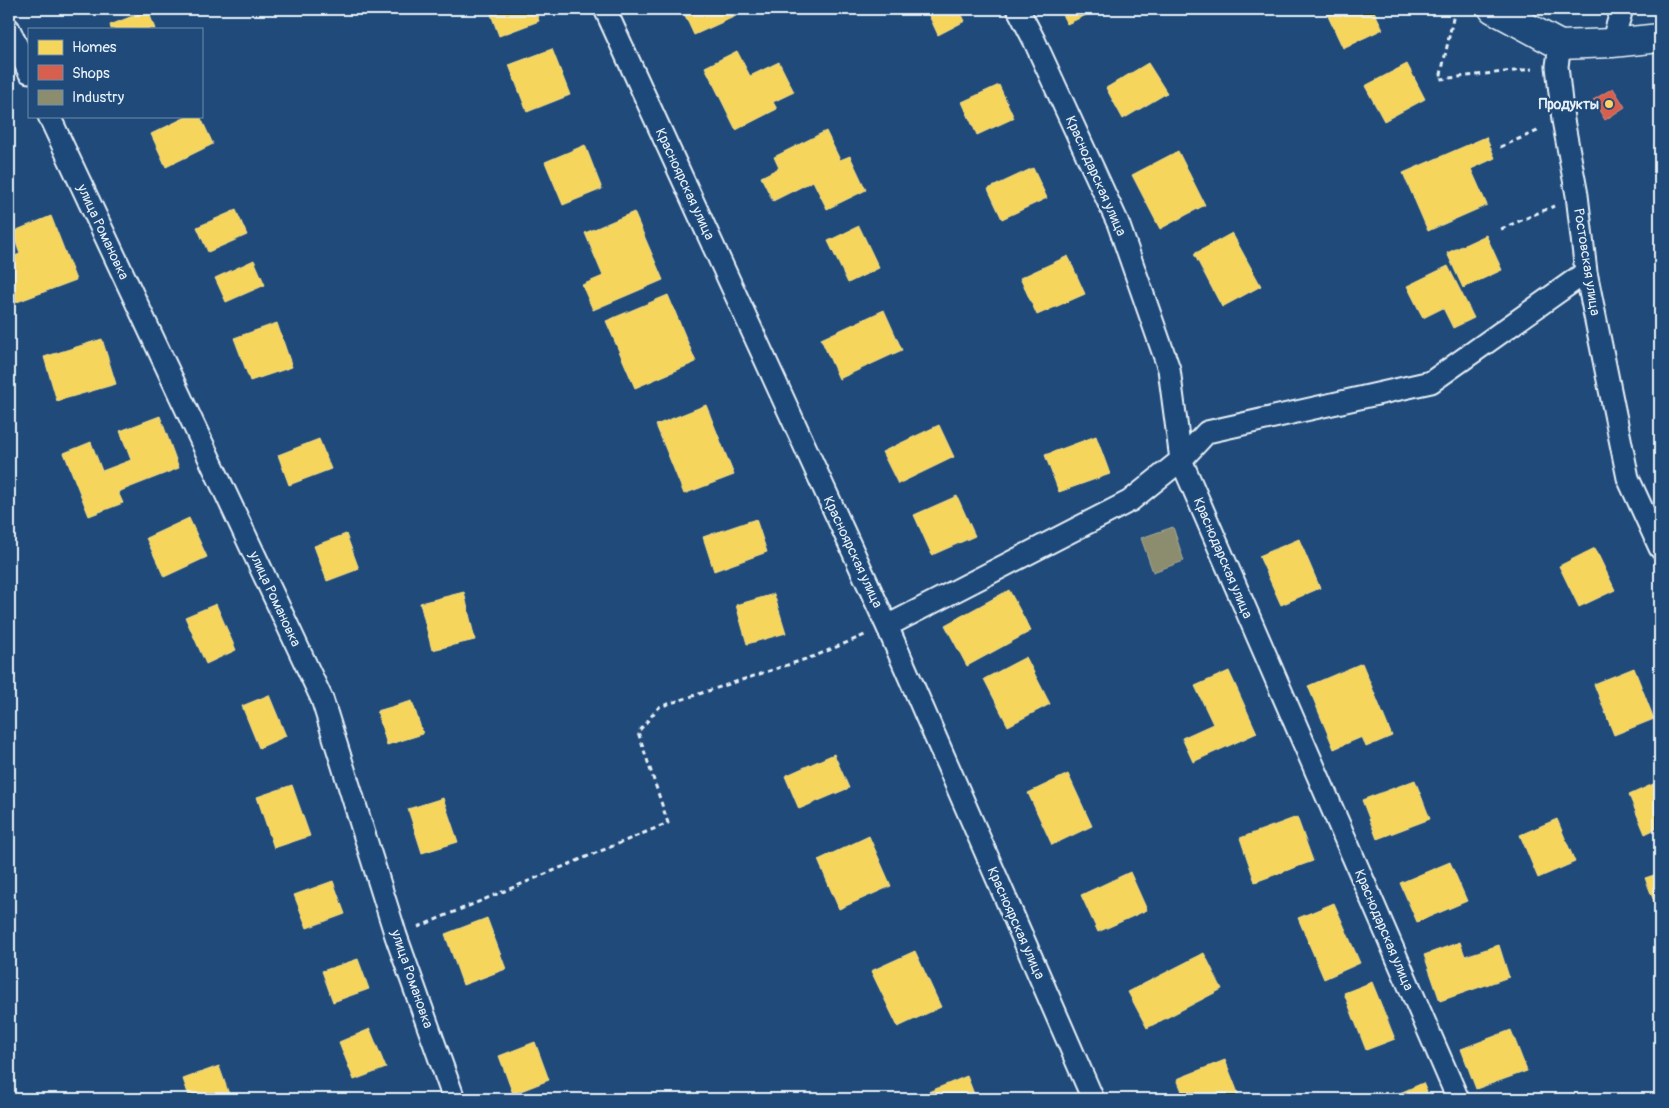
<svg xmlns="http://www.w3.org/2000/svg" width="1669" height="1108" font-family="Pangolin,sans-serif">
	<style>
		.homes { fill: #f6d55c; stroke: #f2dd8b }
		.shops { fill: #d6604d; stroke: #db8c80 }
		.industry { fill: #8c8c6e; stroke: #a8aa97 }
		.lines { fill: none; stroke-linecap: round; stroke-linejoin: round }
		.minor-casing { stroke: #e8f1f8; stroke-width: 25 }
		.tertiary-casing { stroke: #e8f1f8; stroke-width: 31 }
		.path { stroke: #e8f1f8; stroke-width: 3; stroke-dasharray: 5 4; stroke-linecap: butt }
		.minor { stroke: #1f4a7a; stroke-width: 21 }
		.tertiary { stroke: #1f4a7a; stroke-width: 28 }
		.poi-dot { fill: #ffd166; stroke: #1f4a7a; stroke-width: 2 }
		.labels { text-anchor: middle; dominant-baseline: central; stroke-width: 5; stroke-linejoin: round; paint-order: stroke }
		.poi-label { font-size: 14px; font-weight: bold; fill: #e8f1f8; stroke: #1f4a7a; text-anchor: end }
		.street-label { font-size: 14px; fill: #e8f1f8; stroke: #1f4a7a }
	</style>
	<rect width="100%" height="100%" fill="#1f4a7a"/>
	<filter id="ink" filterUnits="userSpaceOnUse"><feTurbulence type="fractalNoise" baseFrequency=".02" numOctaves="2"/><feDisplacementMap in="SourceGraphic" scale="10" xChannelSelector="R" yChannelSelector="G"/><feConvolveMatrix kernelMatrix="1 2 1 2 8 2 1 2 1" color-interpolation-filters="sRGB"/></filter>
	<g filter="url(#ink)">
		<path class="homes" d="M 489,9 L 535,9 L 539,21 L 499,36 Z
			M 682,9 L 733,9 L 736,16 L 694,35 Z
			M 926,9 L 959,9 L 965,21 L 938,35 Z
			M 1059,9 L 1099,9 L 1067,24 Z
			M 1328,9 L 1373,9 L 1383,29 L 1343,48 L 1325,10 Z
			M 148,10 L 155,29 L 111,29 L 110,25 Z
			M 552,49 L 570,95 L 527,112 L 509,65 Z
			M 737,51 L 750,76 L 779,62 L 794,92 L 773,102 L 777,109 L 736,130 L 705,67 Z
			M 1148,63 L 1167,93 L 1123,119 L 1106,88 Z
			M 1407,64 L 1425,99 L 1384,121 L 1365,86 Z
			M 999,85 L 1014,118 L 977,135 L 962,102 Z
			M 188,116 L 200,116 L 213,144 L 166,167 L 151,134 Z
			M 826,131 L 840,160 L 850,156 L 866,190 L 827,209 L 813,181 L 773,201 L 761,177 L 779,168 L 774,157 Z
			M 1486,137 L 1495,158 L 1471,169 L 1487,205 L 1428,231 L 1403,173 Z
			M 585,145 L 602,189 L 563,205 L 545,162 Z
			M 1178,151 L 1205,205 L 1160,229 L 1132,175 Z
			M 1033,168 L 1047,198 L 1002,219 L 988,189 Z
			M 236,210 L 247,235 L 208,252 L 197,227 Z
			M 634,212 L 663,280 L 593,310 L 582,285 L 603,276 L 585,233 Z
			M 51,216 L 76,280 L 9,305 L 9,258 L 20,254 L 12,232 Z
			M 859,226 L 879,268 L 848,283 L 828,241 Z
			M 1232,233 L 1261,286 L 1222,307 L 1194,254 Z
			M 1486,235 L 1502,270 L 1463,288 L 1447,253 Z
			M 1068,256 L 1085,294 L 1037,315 L 1020,278 Z
			M 254,260 L 265,285 L 226,302 L 215,278 Z
			M 1448,266 L 1474,318 L 1453,328 L 1443,308 L 1423,318 L 1407,286 Z
			M 668,295 L 696,362 L 635,388 L 606,321 Z
			M 884,310 L 902,350 L 839,379 L 821,339 Z
			M 277,323 L 292,367 L 250,381 L 234,338 Z
			M 102,339 L 116,384 L 57,401 L 44,357 Z
			M 706,405 L 734,475 L 684,494 L 656,425 Z
			M 160,416 L 179,468 L 118,492 L 123,503 L 89,516 L 64,453 L 91,442 L 102,471 L 131,460 L 120,431 Z
			M 939,425 L 954,457 L 898,484 L 882,452 Z
			M 1096,436 L 1110,474 L 1059,492 L 1045,455 Z
			M 319,439 L 331,469 L 289,485 L 278,455 Z
			M 957,496 L 975,536 L 932,555 L 914,515 Z
			M 189,518 L 207,557 L 164,577 L 146,538 Z
			M 756,519 L 767,552 L 714,571 L 703,537 Z
			M 346,534 L 359,569 L 327,581 L 314,546 Z
			M 1299,539 L 1320,588 L 1281,605 L 1259,556 Z
			M 1595,548 L 1615,590 L 1579,607 L 1559,566 Z
			M 1009,590 L 1031,631 L 967,666 L 945,625 Z
			M 464,592 L 475,640 L 432,650 L 420,603 Z
			M 774,594 L 786,633 L 747,644 L 736,605 Z
			M 216,604 L 236,650 L 206,664 L 185,617 Z
			M 1026,657 L 1050,704 L 1008,726 L 984,679 Z
			M 1362,663 L 1392,736 L 1366,747 L 1362,737 L 1334,749 L 1308,686 Z
			M 1634,668 L 1654,719 L 1614,735 L 1594,684 Z
			M 1229,671 L 1257,733 L 1193,762 L 1182,738 L 1213,724 L 1195,686 Z
			M 269,695 L 286,736 L 259,748 L 242,706 Z
			M 412,701 L 423,734 L 387,745 L 377,711 Z
			M 834,754 L 849,788 L 799,809 L 785,776 Z
			M 1068,774 L 1092,826 L 1052,845 L 1028,793 Z
			M 1415,780 L 1430,819 L 1377,839 L 1362,800 Z
			M 1660,781 L 1660,827 L 1645,834 L 1629,795 Z
			M 292,785 L 310,836 L 274,848 L 257,797 Z
			M 443,798 L 458,842 L 422,853 L 408,809 Z
			M 1297,817 L 1313,861 L 1255,882 L 1240,838 Z
			M 1557,819 L 1575,862 L 1538,878 L 1520,835 Z
			M 869,836 L 891,886 L 839,909 L 818,860 Z
			M 1450,862 L 1467,901 L 1417,922 L 1400,883 Z
			M 1130,872 L 1147,910 L 1098,932 L 1081,895 Z
			M 1660,873 L 1660,917 L 1645,878 Z
			M 333,881 L 345,914 L 307,928 L 294,895 Z
			M 1334,903 L 1360,963 L 1324,979 L 1298,918 Z
			M 487,918 L 506,969 L 463,985 L 445,934 Z
			M 1460,942 L 1465,956 L 1499,945 L 1509,977 L 1440,1001 L 1424,955 Z
			M 915,951 L 941,1007 L 898,1027 L 871,971 Z
			M 1204,953 L 1222,989 L 1147,1028 L 1128,992 Z
			M 358,959 L 369,989 L 333,1002 L 322,971 Z
			M 1372,982 L 1395,1039 L 1366,1050 L 1344,993 Z
			M 370,1029 L 386,1068 L 354,1080 L 339,1042 Z
			M 1511,1030 L 1527,1071 L 1476,1089 L 1461,1049 Z
			M 535,1042 L 549,1080 L 513,1094 L 499,1056 Z
			M 1225,1060 L 1240,1098 L 1185,1099 L 1177,1079 Z
			M 219,1066 L 230,1097 L 223,1099 L 190,1099 L 183,1079 Z
			M 967,1076 L 976,1099 L 917,1099 L 916,1097 Z
			M 1423,1083 L 1430,1099 L 1386,1099 Z"/>
		<path class="shops" d="M 1613,88 L 1625,107 L 1605,120 L 1593,100 Z"/>
		<path class="industry" d="M 1173,527 L 1184,561 L 1153,572 L 1141,538 Z"/>
		<g class="lines">
			<defs>
				<path id="minor" d="M 605,9 L 887,626 L 1093,1099
					M 1018,9 L 1034,40 L 1118,223 L 1169,369 L 1181,460 L 1458,1099
					M 9,29 L 29,72
					M 1612,43 L 1622,9
					M 1560,45 L 1557,66 L 1563,120 L 1577,195 L 1586,272 L 1628,478 L 1660,548
					M 49,116 L 322,699 L 396,936 L 454,1099
					M 887,626 L 1130,501 L 1181,460 L 1207,432 L 1431,382 L 1586,272"/>
				<path id="tertiary" d="M 1493,9 L 1560,45 L 1612,43 L 1660,38"/>
			</defs>
			<use href="#minor" class="minor-casing"/>
			<use href="#tertiary" class="tertiary-casing"/>
			<path class="path" d="M 1455,9 L 1440,79 L 1532,69
				M 1500,147 L 1540,130
				M 1501,229 L 1554,206
				M 418,927 L 668,823 L 638,732 L 659,707 L 815,656 L 865,635"/>
			<use href="#minor" class="minor"/>
			<use href="#tertiary" class="tertiary"/>
		</g>
	</g>
	<circle class="poi-dot" cx="1609" cy="104" r="5"/>
	<g class="labels">
		<g class="poi-label">
			<text x="1599" y="104">Продукты</text>
		</g>
		<g class="street-label">
			<text transform="translate(1096 176) rotate(66)">Краснодарская улица</text>
			<text transform="translate(685 184) rotate(65)">Красноярская улица</text>
			<text transform="translate(103 232) rotate(65)">улица Романовка</text>
			<text transform="translate(1587 262) rotate(81)">Ростовская улица</text>
			<text transform="translate(853 552) rotate(65)">Красноярская улица</text>
			<text transform="translate(1223 558) rotate(67)">Краснодарская улица</text>
			<text transform="translate(275 599) rotate(65)">улица Романовка</text>
			<text transform="translate(1016 923) rotate(66)">Красноярская улица</text>
			<text transform="translate(1384 930) rotate(67)">Краснодарская улица</text>
			<text transform="translate(412 979) rotate(71)">улица Романовка</text>
		</g>
	</g>
	<rect width="1669" height="1108" fill="none" stroke="#1f4a7a" stroke-width="30"/>
	<rect x="15" y="15" width="1639" height="1078" fill="none" stroke="#e8f1f8" stroke-width="2" filter="url(#ink)"/>
	<rect x="28" y="28" width="175" height="90" fill="#1f4a7a" stroke="#6f8dac"/>
	<rect x="38" y="40" width="25" height="15" fill="#f6d55c" stroke="#6f8dac"/>
	<text x="72" y="52" font-size="15" fill="#e8f1f8">Homes</text>
	<rect x="38" y="65" width="25" height="15" fill="#d6604d" stroke="#6f8dac"/>
	<text x="72" y="78" font-size="15" fill="#e8f1f8">Shops</text>
	<rect x="38" y="90" width="25" height="15" fill="#8c8c6e" stroke="#6f8dac"/>
	<text x="72" y="102" font-size="15" fill="#e8f1f8">Industry</text>
</svg>
